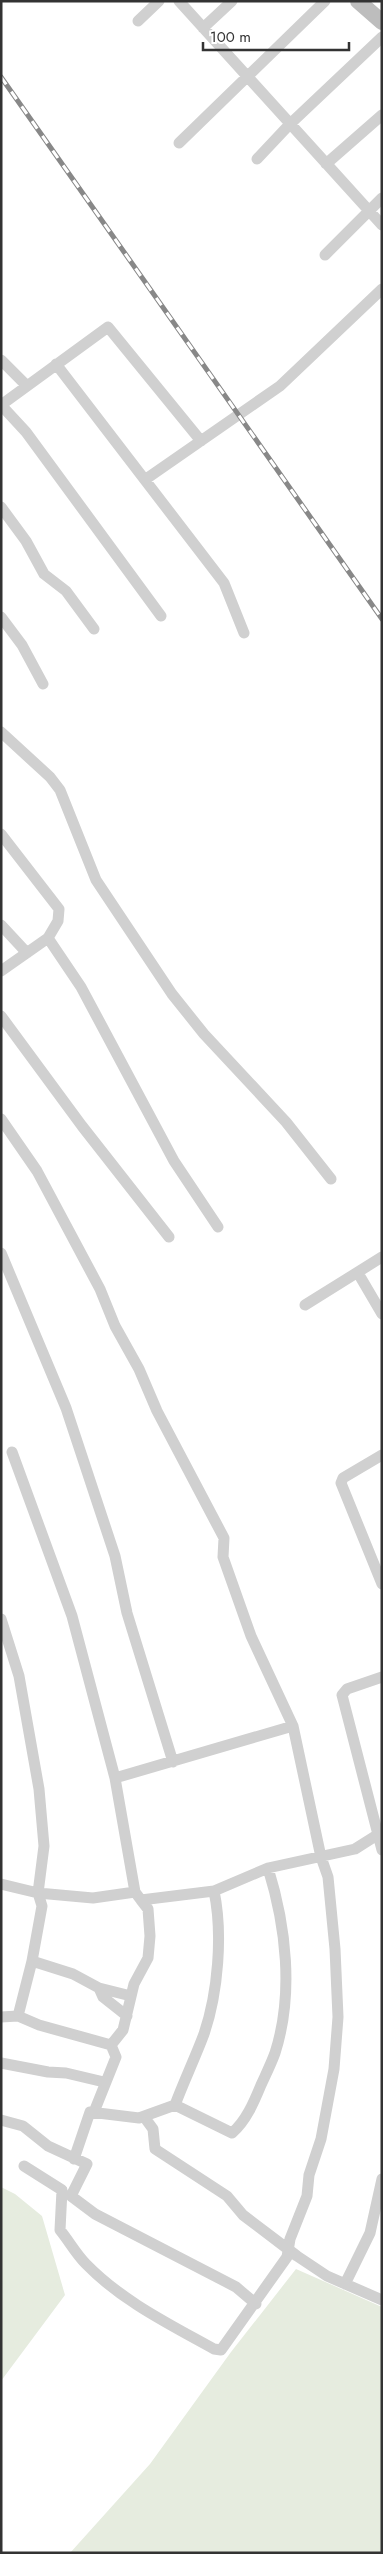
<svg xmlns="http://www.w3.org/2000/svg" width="383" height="2554" font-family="Jost,sans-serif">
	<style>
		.green { fill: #e6ecdf }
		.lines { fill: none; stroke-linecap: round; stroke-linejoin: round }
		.street { stroke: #d0d0d0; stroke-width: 11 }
		.secondary { stroke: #bdbdbd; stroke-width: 16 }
		.rail-casing { stroke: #888; stroke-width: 5 }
		.rail { stroke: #fff; stroke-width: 3; stroke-dasharray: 9; stroke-linecap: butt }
	</style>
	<rect width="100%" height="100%" fill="#fff"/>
	<path class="green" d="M 1,2187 L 15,2194 L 42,2216 L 65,2295 L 1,2381 Z
		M 296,2269 L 382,2307 L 382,2553 L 70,2553 L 150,2464 L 231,2352 Z"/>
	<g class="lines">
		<path class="street" d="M 179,1 L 382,225
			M 138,21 L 159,1
			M 203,28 L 232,1
			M 179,143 L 325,1
			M 257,159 L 289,125 L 382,37
			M 326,164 L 382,115
			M 325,255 L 382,198
			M 1,360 L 27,386
			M 56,364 L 224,583 L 244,633
			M 1,405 L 108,327 L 201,441
			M 1,405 L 26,432 L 161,616
			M 146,479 L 280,386 L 382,289
			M 1,507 L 26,541 L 44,574 L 66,591 L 94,629
			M 1,617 L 22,645 L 43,684
			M 1,732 L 50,777 L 60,790 L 96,880 L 172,994 L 204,1034 L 286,1122 L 331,1179
			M 1,834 L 59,909 L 58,921 L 48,938 L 81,987 L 174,1161 L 218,1227
			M 1,925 L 27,953
			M 1,971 L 48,938
			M 1,1016 L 82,1126 L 169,1237
			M 1,1119 L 37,1171 L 100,1289 L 115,1326 L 139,1369 L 157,1411 L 224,1538 L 223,1557 L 251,1636 L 293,1726 L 321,1857 L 328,1877 L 335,1949 L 338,2017 L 334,2069 L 321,2139 L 309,2175 L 307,2196 L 290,2239 L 287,2257 L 221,2350 L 214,2349 C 169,2324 122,2301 86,2264 C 76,2254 69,2241 60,2230 L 62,2190 L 24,2166
			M 1,1253 L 66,1408 L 115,1556 L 127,1613 L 173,1762
			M 358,1273 L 382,1314
			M 305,1305 L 382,1257
			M 12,1452 L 72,1616 L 115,1778 L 135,1892
			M 382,1455 L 343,1478 L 341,1483 L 382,1584
			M 1,1619 L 19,1676 L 39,1789 L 44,1846 L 38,1893 L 42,1906 L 32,1961 L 18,2016
			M 382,1677 L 347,1689 L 342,1695 L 382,1850
			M 115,1778 L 293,1726
			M 1,1884 L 38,1893 L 93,1898 L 135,1892 L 141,1900 L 214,1891 L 268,1868 L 355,1849 L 382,1832
			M 32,1961 L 73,1974 L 99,1988 L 103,1997 L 127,2016
			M 99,1988 L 131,1996
			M 1,2017 L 18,2016 L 39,2025 L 111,2045
			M 1,2063 L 48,2072 L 66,2073 L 104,2082
			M 175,2105 L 232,2133 C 246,2121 254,2102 261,2085 C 266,2074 271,2064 275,2053 C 294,1994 286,1926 268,1868
			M 94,2112 L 116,2057 L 111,2045 L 123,2030 L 134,1984 L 148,1958 L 150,1936 L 148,1909 L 141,1900
			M 145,2118 L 153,2129 L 155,2149 L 227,2196 L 243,2215 L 297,2256 L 327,2276 L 382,2300
			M 1,2120 L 23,2126 L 48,2146 L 87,2164 L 71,2196 L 95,2214 L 236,2287 L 256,2304
			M 74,2159 L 90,2112 L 139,2118 L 175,2105 C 184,2081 195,2058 204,2034 C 218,1993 223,1934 214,1891
			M 345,2284 L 370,2233 L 382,2179"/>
		<path class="secondary" d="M 358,1 L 382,22"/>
		<defs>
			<path id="rail" d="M 1,77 L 382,619"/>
		</defs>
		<use href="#rail" class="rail-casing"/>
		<use href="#rail" class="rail"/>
	</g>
	<rect width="383" height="2554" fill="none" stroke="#333333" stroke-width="5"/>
	<path d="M203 42v8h146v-8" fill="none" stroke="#333333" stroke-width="2.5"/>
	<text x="210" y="42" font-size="15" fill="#333333" stroke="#ffffff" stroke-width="4" paint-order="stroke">100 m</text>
</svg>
